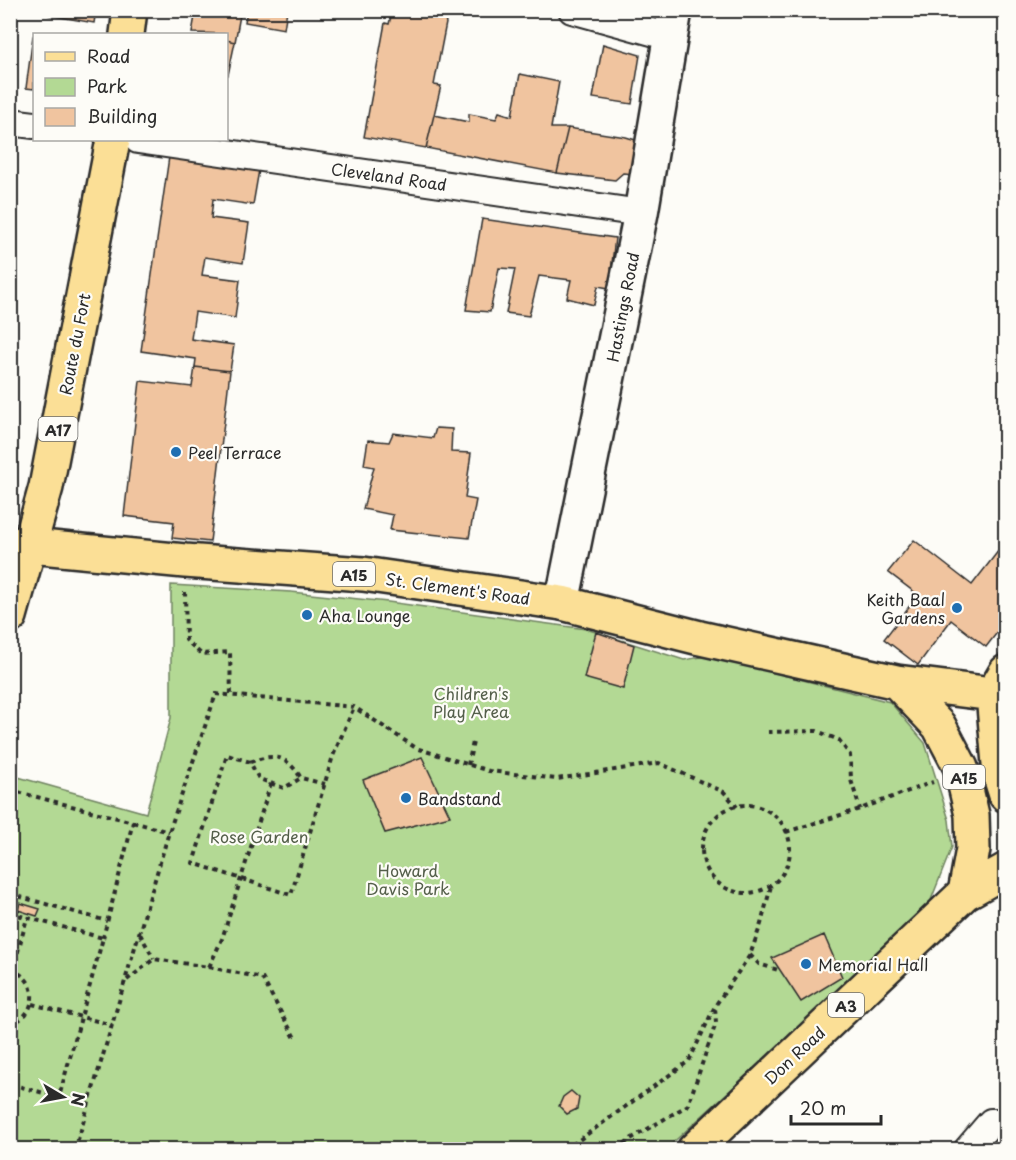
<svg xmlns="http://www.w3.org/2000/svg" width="1016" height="1160" font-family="'Playpen Sans',sans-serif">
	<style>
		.green { fill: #b3d994; stroke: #6f8260; stroke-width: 1.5 }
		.building { fill: #f0c49f; stroke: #2b2b2b; stroke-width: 1.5 }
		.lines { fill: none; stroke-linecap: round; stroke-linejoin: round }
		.minor-casing { stroke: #2b2b2b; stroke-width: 30 }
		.secondary-casing { stroke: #2b2b2b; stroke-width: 38 }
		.primary-casing { stroke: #2b2b2b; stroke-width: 38 }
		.trunk-casing { stroke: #2b2b2b; stroke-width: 38 }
		.path { stroke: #2b2b2b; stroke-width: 4; stroke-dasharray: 4.5 4.5; stroke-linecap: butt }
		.minor { stroke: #fdfcf7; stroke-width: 26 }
		.secondary { stroke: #fdfcf7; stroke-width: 33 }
		.primary { stroke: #fbdf96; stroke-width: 33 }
		.trunk { stroke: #fbdf96; stroke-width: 33 }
		.poi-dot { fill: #1f6fb2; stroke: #fdfcf7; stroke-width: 2 }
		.labels { text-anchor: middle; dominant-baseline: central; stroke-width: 4.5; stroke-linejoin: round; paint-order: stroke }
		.shield { fill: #fdfcf7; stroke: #6a6a68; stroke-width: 1.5 }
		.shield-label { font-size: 15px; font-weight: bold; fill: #2b2b2b }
		.street-label { font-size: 16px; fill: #2b2b2b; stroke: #fdfcf7 }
		.poi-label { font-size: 16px; fill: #2b2b2b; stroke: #fdfcf7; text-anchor: start }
		.park-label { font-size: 16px; fill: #545f4a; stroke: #fdfcf7 }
	</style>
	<rect width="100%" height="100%" fill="#fdfcf7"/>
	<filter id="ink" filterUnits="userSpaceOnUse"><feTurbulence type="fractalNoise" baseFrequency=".0167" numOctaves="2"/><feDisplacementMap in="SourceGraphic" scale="12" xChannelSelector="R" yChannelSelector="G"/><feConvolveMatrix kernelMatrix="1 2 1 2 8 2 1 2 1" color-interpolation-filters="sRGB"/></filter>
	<g filter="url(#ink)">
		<path class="green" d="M 171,585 L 291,592 L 388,602 L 586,629 L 684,660 L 707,656 L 890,702 L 925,743 L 949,820 L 952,847 L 927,910 L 666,1149 L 11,1149 L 11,775 L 146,813 L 171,718 Z"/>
		<path class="building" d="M 49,10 L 96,10 L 94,23 L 49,15 Z
			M 196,10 L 241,10 L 235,42 L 226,40 L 226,34 L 192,33 Z
			M 247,10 L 287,10 L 284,29 L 245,22 Z
			M 338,10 L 372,10 L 371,16 Z
			M 395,10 L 441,10 L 446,23 L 434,85 L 441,86 L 426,148 L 364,137 L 385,23 L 389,24 L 392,12 Z
			M 33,36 L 34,36 L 34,89 L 26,88 Z
			M 226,40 L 235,42 L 228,75 L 226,74 Z
			M 603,44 L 640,55 L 632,104 L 593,98 Z
			M 520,74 L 559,82 L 551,128 L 568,128 L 557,173 L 426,148 L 434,115 L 469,122 L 469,114 L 496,119 L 499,112 L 512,116 Z
			M 568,128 L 626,137 L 639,141 L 634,174 L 623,173 L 615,180 L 557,173 Z
			M 169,157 L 259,170 L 253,205 L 213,199 L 211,218 L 249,223 L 243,263 L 205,257 L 202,275 L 240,280 L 235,318 L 195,312 L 191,339 L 234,345 L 230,371 L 195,367 L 196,359 L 141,351 Z
			M 482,219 L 615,238 L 609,288 L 598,286 L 594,305 L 567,298 L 571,280 L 539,276 L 529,316 L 506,313 L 515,269 L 499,268 L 490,312 L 466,310 Z
			M 195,367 L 230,371 L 210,542 L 172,538 L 174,522 L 124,516 L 140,381 L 192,387 Z
			M 436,428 L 452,429 L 451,452 L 471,453 L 465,498 L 476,500 L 469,538 L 390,530 L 393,515 L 363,509 L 374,467 L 364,465 L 368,440 L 389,442 L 393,433 L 433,438 Z
			M 914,540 L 972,585 L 1006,541 L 1006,621 L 986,647 L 951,620 L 918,665 L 884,639 L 918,595 L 888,572 Z
			M 596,632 L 634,645 L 623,689 L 584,678 Z
			M 422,757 L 450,816 L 385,833 L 363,780 Z
			M 20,903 L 40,909 L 37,916 L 18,910 Z
			M 824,935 L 842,977 L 801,1002 L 772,958 Z
			M 571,1091 L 579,1098 L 577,1109 L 567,1114 L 559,1106 L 563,1097 Z"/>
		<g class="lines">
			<defs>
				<path id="minor" d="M 572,10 L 670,37
					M 10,122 L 34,125
					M 138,140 L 641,213
					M 967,1150 L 991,1122 L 1006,1122"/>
				<path id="secondary" d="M 562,603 L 641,213 L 675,10"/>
				<path id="primary" d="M 10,544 L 185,561 L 363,574 L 562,603 L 700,638 L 897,682 L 993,694
					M 1006,672 L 993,694 L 1000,776 L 1006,795
					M 897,682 L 939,726 L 961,768 L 972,815 L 973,849 L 965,893
					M 694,1150 L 965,893 L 1006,870"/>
				<path id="trunk" d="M 127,34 L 130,10
					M 10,616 L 46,487 L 113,140"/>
			</defs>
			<use href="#minor" class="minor-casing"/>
			<use href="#secondary" class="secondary-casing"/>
			<use href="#primary" class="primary-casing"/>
			<use href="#trunk" class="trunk-casing"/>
			<path class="path" d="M 185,592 L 186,640 L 201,654 L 230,652 L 231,696
				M 768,732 L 817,731 L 839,740 L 850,755 L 851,780 L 860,809
				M 250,762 C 275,753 286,755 301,778
				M 468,765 L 473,742
				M 325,784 L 301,778 L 284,788 L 259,779 L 250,762 L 227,755 L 193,863 L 291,895 L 333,756 L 354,707
				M 10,790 L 133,822 L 103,938
				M702 849a44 44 0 1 1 88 0a44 44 0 1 1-88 0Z
				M 133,822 L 169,832
				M 786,832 L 860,809 L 933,782
				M 10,894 L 107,921
				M 10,913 L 103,938 L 59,1097 L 10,1084
				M 140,934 L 154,959
				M 750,955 L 759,964 L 781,971
				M 209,967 L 262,978 L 295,1038
				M 10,970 C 40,977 39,1016 10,1024
				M 13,970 L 27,918
				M 127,980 L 154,959 L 209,967 L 222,939 L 271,783
				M 32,1004 L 112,1025
				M 75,1150 L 169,832 L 216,694 L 354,707 L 416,748 L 489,771 L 557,779 L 659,763 L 724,792 L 737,807
				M 565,1150 L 689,1061 L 715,1006 L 750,955 L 761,924 L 771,886
				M 617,1150 L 629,1140 L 688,1105 L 716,1023 L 715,1007"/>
			<use href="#minor" class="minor"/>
			<use href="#secondary" class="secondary"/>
			<use href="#primary" class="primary"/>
			<use href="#trunk" class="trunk"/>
		</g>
	</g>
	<g class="poi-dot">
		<circle cx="176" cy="452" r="6"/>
		<circle cx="957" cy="608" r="6"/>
		<circle cx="307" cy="615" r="6"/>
		<circle cx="406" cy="798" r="6"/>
		<circle cx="806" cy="964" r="6"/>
	</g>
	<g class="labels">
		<g class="shield">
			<rect x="38.5" y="417" width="39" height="24" rx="4.5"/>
			<rect x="333" y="562" width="42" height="24" rx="4.5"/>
			<rect x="943" y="765" width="42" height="24" rx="4.5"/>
			<rect x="828" y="993" width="36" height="24" rx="4.5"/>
		</g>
		<g class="shield-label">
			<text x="58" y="429">A17</text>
			<text x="354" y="574">A15</text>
			<text x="964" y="777">A15</text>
			<text x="846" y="1005">A3</text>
		</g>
		<g class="street-label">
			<text transform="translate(389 176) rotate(8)">Cleveland Road</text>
			<text transform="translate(622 307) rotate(-79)">Hastings Road</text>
			<text transform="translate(74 344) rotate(-79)">Route du Fort</text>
			<text transform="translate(458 588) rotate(8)">St. Clement's Road</text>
			<text transform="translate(794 1055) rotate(-43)">Don Road</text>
		</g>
		<g class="poi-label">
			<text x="188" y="452">Peel Terrace</text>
			<text x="945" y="599" text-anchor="end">Keith Baal<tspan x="945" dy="18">Gardens</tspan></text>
			<text x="319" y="615">Aha Lounge</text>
			<text x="418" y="798">Bandstand</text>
			<text x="818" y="964">Memorial Hall</text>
		</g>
		<g class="park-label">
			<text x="471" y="693">Children's<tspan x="471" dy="18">Play Area</tspan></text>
			<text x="259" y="836">Rose Garden</text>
			<text x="408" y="870">Howard<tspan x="408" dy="18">Davis Park</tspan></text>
		</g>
	</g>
	<rect width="1016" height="1160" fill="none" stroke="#fdfcf7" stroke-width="36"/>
	<rect x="18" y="18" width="980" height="1124" fill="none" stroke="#2b2b2b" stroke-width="2" filter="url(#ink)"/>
	<rect x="33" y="33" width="195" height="108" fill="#fdfcf7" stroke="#a9a8a5" stroke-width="1.5"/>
	<rect x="45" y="52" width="30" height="9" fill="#fbdf96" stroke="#a9a8a5" stroke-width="1.5"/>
	<text x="87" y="63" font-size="18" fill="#2b2b2b">Road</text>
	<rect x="45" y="78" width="30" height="18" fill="#b3d994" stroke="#a9a8a5" stroke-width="1.5"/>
	<text x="87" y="93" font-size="18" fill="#2b2b2b">Park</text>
	<rect x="45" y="108" width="30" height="18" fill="#f0c49f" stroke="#a9a8a5" stroke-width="1.5"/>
	<text x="87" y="123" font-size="18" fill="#2b2b2b">Building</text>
	<g transform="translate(63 1097) rotate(100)" stroke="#fdfcf7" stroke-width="4.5" paint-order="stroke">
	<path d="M0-4.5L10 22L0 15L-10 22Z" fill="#2b2b2b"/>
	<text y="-9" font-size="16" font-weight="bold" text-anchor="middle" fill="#2b2b2b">N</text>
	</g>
	<path d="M791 1115v9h90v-9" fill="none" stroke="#2b2b2b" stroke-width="3"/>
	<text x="800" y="1115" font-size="18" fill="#2b2b2b" stroke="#fdfcf7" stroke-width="4.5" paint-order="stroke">20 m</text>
</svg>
